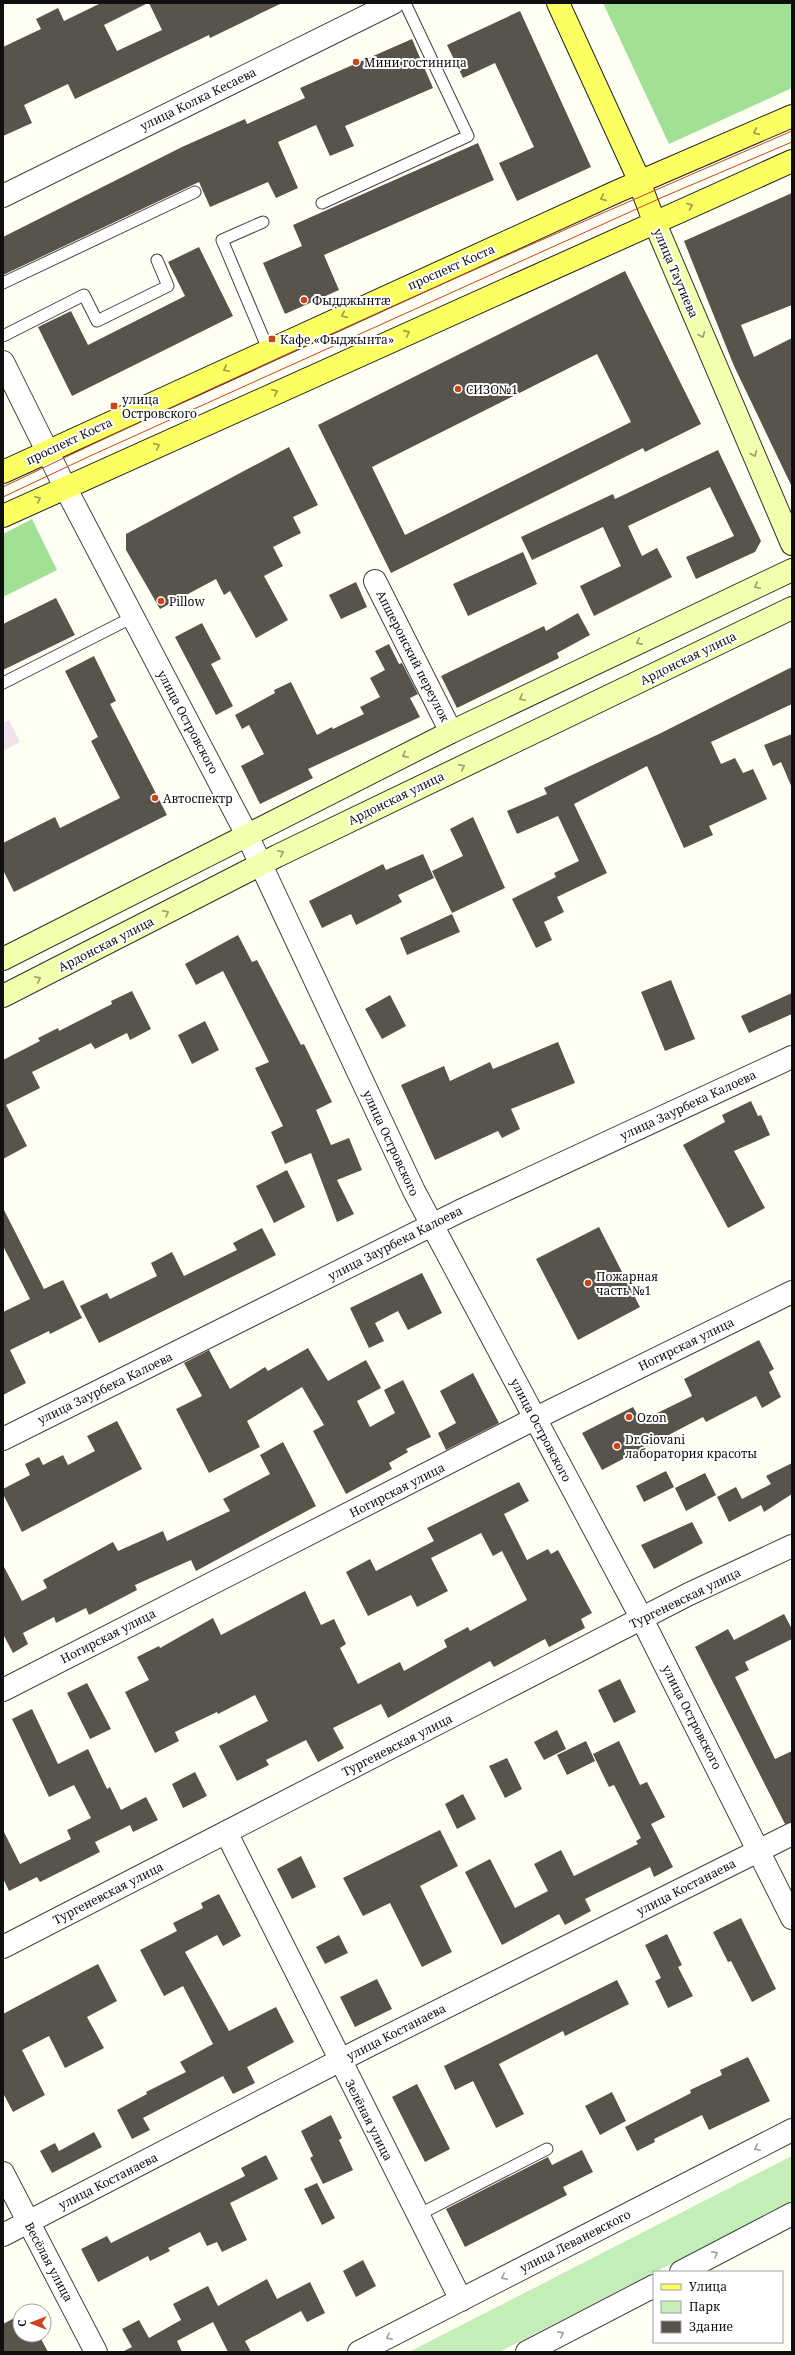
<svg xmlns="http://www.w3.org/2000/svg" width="795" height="2355" font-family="'Noto Serif',serif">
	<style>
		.industrial { fill: #efe3ed }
		.green { fill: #c4eeb7 }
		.forest { fill: #a2e095 }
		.building { fill: #59544b; fill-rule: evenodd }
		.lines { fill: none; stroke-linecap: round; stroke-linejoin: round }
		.service-casing { stroke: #424242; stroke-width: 13 }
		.minor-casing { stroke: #424242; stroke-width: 24 }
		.tertiary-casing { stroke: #424242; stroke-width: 24 }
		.secondary-casing { stroke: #313131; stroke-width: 24 }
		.primary-casing { stroke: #202020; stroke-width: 24 }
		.service { stroke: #fff; stroke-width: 11 }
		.minor { stroke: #fff; stroke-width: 22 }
		.tertiary { stroke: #fff; stroke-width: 22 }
		.secondary { stroke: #f2ffad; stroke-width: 22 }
		.primary { stroke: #faff62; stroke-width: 22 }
		.tram { stroke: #cd431a; stroke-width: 1 }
		.oneway { stroke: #9c9f41 }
		.oneway2 { stroke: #979f6e }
		.oneway3 { stroke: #9f9f9f }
		.poi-dot { fill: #cd431a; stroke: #fff; stroke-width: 1.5 }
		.labels { text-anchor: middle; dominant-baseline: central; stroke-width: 4; stroke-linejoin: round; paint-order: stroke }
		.poi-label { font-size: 12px; fill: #0f0f0f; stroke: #fff; text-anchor: start }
		.street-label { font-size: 12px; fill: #0f0f0f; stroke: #fff }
	</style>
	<rect width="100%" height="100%" fill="#fefff2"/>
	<path class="industrial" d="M 9,720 L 20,742 L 3,751 L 3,723 Z"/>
	<path class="green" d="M 792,2156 L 792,2202 L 499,2352 L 409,2352 Z"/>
	<path class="forest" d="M 603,3 L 792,3 L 792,88 L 669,144 Z
		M 32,519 L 57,570 L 3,597 L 3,534 Z"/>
	<path class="building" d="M 101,3 L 148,3 L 104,25 L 117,51 L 162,30 L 149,3 L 282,3 L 210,38 L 209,35 L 75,99 L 68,84 L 24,105 L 32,123 L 3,136 L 3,47 L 41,29 L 36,19 L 58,8 L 64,21 Z
		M 520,11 L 591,167 L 517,201 L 499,163 L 534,147 L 495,63 L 463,78 L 447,45 Z
		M 412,39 L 433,88 L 345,126 L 354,146 L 330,156 L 316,125 L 278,142 L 298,188 L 276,198 L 268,182 L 210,207 L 199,182 L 3,275 L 3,237 L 182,147 L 245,119 L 247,124 L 305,98 L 300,88 Z
		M 478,143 L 494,180 L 324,255 L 339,290 L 285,314 L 263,263 L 302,246 L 293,225 Z
		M 792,193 L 792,305 L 741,325 L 754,357 L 792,338 L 792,487 L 734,366 L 684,241 Z
		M 199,247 L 233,316 L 72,396 L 38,327 L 71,311 L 88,345 L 185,296 L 168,262 Z
		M 625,271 L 701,424 L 645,452 L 643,448 L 391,573 L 318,425 ZM 597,354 L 631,422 L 405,535 L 372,467 Z
		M 289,447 L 318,505 L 293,517 L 301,533 L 273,547 L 283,566 L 264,576 L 288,620 L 256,638 L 230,591 L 224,595 L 216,579 L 160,609 L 126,550 L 126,534 Z
		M 718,450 L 761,541 L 755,552 L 696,579 L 686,557 L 734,536 L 710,487 L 628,526 L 642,556 L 657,548 L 672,577 L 594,616 L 580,586 L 621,566 L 603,527 L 532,560 L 521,537 L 613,494 L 615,499 Z
		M 523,552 L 537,584 L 468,616 L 453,584 Z
		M 356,582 L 367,607 L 341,619 L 329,595 Z
		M 56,598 L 75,635 L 3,670 L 3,624 Z
		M 578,613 L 590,635 L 557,653 L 559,658 L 457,708 L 441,676 L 544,626 L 546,631 Z
		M 202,623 L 221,659 L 211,664 L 233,706 L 216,715 L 175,637 Z
		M 389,644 L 399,664 L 402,663 L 418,694 L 410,698 L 420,717 L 308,769 L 313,778 L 260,804 L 241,766 L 264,754 L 249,725 L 242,729 L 235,715 L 275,693 L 274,690 L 291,682 L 317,735 L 332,727 L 333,729 L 364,714 L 360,707 L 380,697 L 370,678 L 385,670 L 375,651 Z
		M 94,656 L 116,701 L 110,704 L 167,815 L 14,892 L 3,870 L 3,843 L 55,817 L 60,828 L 120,798 L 91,741 L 98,737 L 65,671 Z
		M 792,667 L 792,704 L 711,742 L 721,764 L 735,758 L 743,773 L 753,769 L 767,799 L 709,826 L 713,835 L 684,848 L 647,766 L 574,804 L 607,873 L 557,897 L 564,912 L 544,922 L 552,940 L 536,948 L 512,899 L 556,877 L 554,873 L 579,861 L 558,816 L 517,834 L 507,811 L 547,794 L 544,788 L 661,733 Z
		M 792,734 L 792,788 L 781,762 L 773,766 L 764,745 Z
		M 473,817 L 505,888 L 452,913 L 432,871 L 463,856 L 450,829 Z
		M 423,854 L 434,878 L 398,895 L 402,902 L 356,925 L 351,914 L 322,928 L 309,901 L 383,864 L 386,870 Z
		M 452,914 L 460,932 L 407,955 L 400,938 Z
		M 238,935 L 252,962 L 257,960 L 301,1045 L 304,1044 L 332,1102 L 316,1110 L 331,1145 L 349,1138 L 362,1170 L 337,1180 L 354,1214 L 337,1222 L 311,1153 L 285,1164 L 271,1132 L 283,1126 L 255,1068 L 269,1062 L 223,971 L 196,985 L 185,964 Z
		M 671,980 L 695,1039 L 665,1051 L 641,992 Z
		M 132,991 L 151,1029 L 130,1040 L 127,1033 L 95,1049 L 91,1043 L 32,1072 L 40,1088 L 6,1105 L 27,1146 L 3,1159 L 3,1060 L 40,1041 L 38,1038 L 58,1028 L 59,1031 L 112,1004 L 111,1001 Z
		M 792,993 L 792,1014 L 749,1033 L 741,1016 Z
		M 390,995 L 406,1026 L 382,1039 L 365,1009 Z
		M 205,1021 L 219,1050 L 192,1064 L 178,1035 Z
		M 558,1042 L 575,1083 L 511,1109 L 520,1129 L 502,1138 L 498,1131 L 435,1160 L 401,1085 L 444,1066 L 450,1081 L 490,1062 L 493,1069 Z
		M 751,1101 L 758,1116 L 761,1115 L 770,1135 L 734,1151 L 765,1208 L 728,1228 L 683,1145 L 725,1122 L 722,1115 Z
		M 287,1170 L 305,1207 L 274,1223 L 256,1186 Z
		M 3,1208 L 44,1289 L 63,1280 L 82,1318 L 50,1334 L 49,1331 L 10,1350 L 26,1383 L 3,1395 L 3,1312 L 30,1299 L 3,1246 Z
		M 599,1227 L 640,1307 L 578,1340 L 536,1259 Z
		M 262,1228 L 276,1255 L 99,1343 L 80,1306 L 107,1293 L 110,1299 L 157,1276 L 151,1263 L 172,1252 L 184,1276 L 237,1250 L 233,1243 Z
		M 422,1273 L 442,1313 L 408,1330 L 398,1311 L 375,1323 L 384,1341 L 369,1348 L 350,1308 Z
		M 759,1340 L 774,1369 L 769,1372 L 781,1397 L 762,1408 L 756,1396 L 706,1422 L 703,1417 L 602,1470 L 582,1433 L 633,1407 L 641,1421 L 692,1396 L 684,1379 Z
		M 308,1348 L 328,1381 L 366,1360 L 381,1388 L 357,1401 L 370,1427 L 395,1413 L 384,1390 L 403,1380 L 431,1437 L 406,1449 L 408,1452 L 389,1463 L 392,1469 L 346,1494 L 313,1431 L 324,1425 L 302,1387 L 247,1421 L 260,1447 L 209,1473 L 176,1409 L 202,1396 L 184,1363 L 209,1350 L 230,1389 L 265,1367 L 268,1371 Z
		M 473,1373 L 499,1423 L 446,1450 L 438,1433 L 456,1423 L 440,1391 Z
		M 117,1421 L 142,1469 L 22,1532 L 3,1494 L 3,1489 L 30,1475 L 25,1464 L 39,1457 L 43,1465 L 63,1455 L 68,1465 L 95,1451 L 87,1436 Z
		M 283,1442 L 316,1506 L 196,1571 L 191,1560 L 135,1585 L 137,1590 L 89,1615 L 86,1608 L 56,1623 L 54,1617 L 23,1633 L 28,1644 L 13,1653 L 3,1634 L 3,1565 L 22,1601 L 47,1588 L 43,1580 L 113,1542 L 118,1551 L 163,1531 L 167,1541 L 230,1511 L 223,1499 L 270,1474 L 260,1455 Z
		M 792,1463 L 792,1494 L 764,1512 L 761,1505 L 729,1522 L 717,1497 L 736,1487 L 742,1499 L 771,1484 L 766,1476 Z
		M 666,1471 L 674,1487 L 644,1502 L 636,1486 Z
		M 705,1473 L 716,1495 L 686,1511 L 675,1488 Z
		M 519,1482 L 529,1501 L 504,1514 L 527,1560 L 548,1549 L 551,1554 L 558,1550 L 592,1613 L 581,1619 L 585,1628 L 549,1647 L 545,1639 L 494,1667 L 490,1661 L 388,1718 L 381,1704 L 333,1728 L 344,1748 L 318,1762 L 306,1740 L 266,1760 L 269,1765 L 237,1781 L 219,1746 L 268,1721 L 255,1695 L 218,1714 L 217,1712 L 175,1732 L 179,1741 L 155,1753 L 125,1692 L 149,1680 L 137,1657 L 159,1646 L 160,1648 L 213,1618 L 221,1635 L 305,1591 L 321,1625 L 334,1619 L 346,1644 L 340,1648 L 358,1684 L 400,1662 L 404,1671 L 447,1647 L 444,1640 L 468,1627 L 470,1631 L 527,1600 L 502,1551 L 493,1556 L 481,1533 L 431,1558 L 448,1591 L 417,1607 L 411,1595 L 368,1616 L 346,1572 L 370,1559 L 376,1571 L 434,1541 L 427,1528 Z
		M 692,1522 L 703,1543 L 654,1569 L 641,1545 Z
		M 784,1614 L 792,1629 L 792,1639 L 745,1662 L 749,1670 L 735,1677 L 775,1759 L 792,1751 L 792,1822 L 785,1824 L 695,1647 L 728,1629 L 734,1640 Z
		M 620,1679 L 636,1712 L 614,1723 L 598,1690 Z
		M 87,1683 L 111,1729 L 90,1739 L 67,1693 Z
		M 32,1709 L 58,1764 L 88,1749 L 107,1789 L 110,1787 L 121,1810 L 146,1797 L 158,1820 L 133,1832 L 130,1825 L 95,1842 L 100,1852 L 40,1882 L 37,1877 L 9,1891 L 3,1878 L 3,1830 L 20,1864 L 71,1839 L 67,1830 L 91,1818 L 74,1785 L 49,1797 L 12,1719 Z
		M 557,1730 L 566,1749 L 544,1760 L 534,1742 Z
		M 586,1741 L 595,1761 L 567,1775 L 557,1755 Z
		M 619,1741 L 640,1785 L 647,1782 L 665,1817 L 651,1824 L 673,1867 L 654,1877 L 650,1867 L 585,1899 L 591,1911 L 565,1925 L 559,1914 L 502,1945 L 465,1872 L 490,1859 L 515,1908 L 548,1891 L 534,1864 L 561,1850 L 574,1876 L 638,1844 L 636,1841 L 641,1838 L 614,1785 L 609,1787 L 593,1754 Z
		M 507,1758 L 522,1789 L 505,1798 L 489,1766 Z
		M 195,1772 L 207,1796 L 183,1808 L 172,1784 Z
		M 463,1794 L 476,1819 L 457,1829 L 445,1804 Z
		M 440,1830 L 458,1866 L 420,1886 L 452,1952 L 422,1967 L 390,1903 L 363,1916 L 343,1878 Z
		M 301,1856 L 316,1887 L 292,1899 L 277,1869 Z
		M 219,1894 L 241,1936 L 223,1946 L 217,1935 L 185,1952 L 229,2031 L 276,2007 L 294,2042 L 247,2067 L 255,2083 L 233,2094 L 223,2076 L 143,2118 L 150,2130 L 132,2139 L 117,2110 L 147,2094 L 146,2092 L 186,2072 L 180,2062 L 213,2044 L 183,1986 L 164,1996 L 140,1950 L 177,1931 L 173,1923 L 203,1908 L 201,1903 Z
		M 741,1918 L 776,1989 L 752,2002 L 731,1961 L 728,1962 L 713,1932 Z
		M 667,1934 L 682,1965 L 678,1967 L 693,1996 L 668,2008 L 655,1981 L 661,1978 L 645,1945 Z
		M 339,1935 L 348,1953 L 325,1964 L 316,1947 Z
		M 98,1964 L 117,2001 L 87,2017 L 104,2048 L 65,2068 L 49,2036 L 22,2050 L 45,2095 L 13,2112 L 3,2093 L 3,2014 Z
		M 377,1979 L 392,2009 L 355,2027 L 340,1997 Z
		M 617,1980 L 629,2004 L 565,2036 L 563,2031 L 499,2064 L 524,2114 L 496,2128 L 473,2081 L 455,2090 L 444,2066 Z
		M 748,2057 L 770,2101 L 709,2130 L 702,2115 L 654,2139 L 655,2142 L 637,2151 L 625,2127 L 691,2093 L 690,2090 L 722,2075 L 720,2070 Z
		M 417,2084 L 450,2149 L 425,2162 L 392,2097 Z
		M 612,2092 L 626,2121 L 600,2135 L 585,2106 Z
		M 331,2115 L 342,2138 L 339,2140 L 353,2170 L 323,2184 L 310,2158 L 313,2156 L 301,2131 Z
		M 94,2132 L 102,2147 L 52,2173 L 40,2151 L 55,2143 L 59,2151 Z
		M 582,2150 L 593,2172 L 563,2187 L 567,2195 L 465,2247 L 446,2209 L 548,2157 L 552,2165 Z
		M 266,2155 L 278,2179 L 230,2203 L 247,2240 L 222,2252 L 217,2242 L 207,2246 L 200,2232 L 168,2248 L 170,2251 L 150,2261 L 148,2256 L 98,2282 L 81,2249 L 107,2236 L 111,2243 L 245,2176 L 241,2168 Z
		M 317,2183 L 335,2218 L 322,2225 L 304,2189 Z
		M 363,2260 L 376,2286 L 356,2297 L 343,2271 Z
		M 267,2279 L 277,2299 L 310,2282 L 325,2313 L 307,2322 L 301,2311 L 245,2341 L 251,2352 L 228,2352 L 213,2322 L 177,2341 L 182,2352 L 122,2352 L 132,2347 L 122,2329 L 139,2320 L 149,2338 L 181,2320 L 173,2304 L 208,2286 L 218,2306 Z
		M 20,2315 L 20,2335 L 39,2335 L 48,2352 L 3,2352 L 3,2324 Z"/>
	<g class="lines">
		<defs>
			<path id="service" d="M 322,203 L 468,136 L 405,3
				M 263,222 L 222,240 L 268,349
				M 3,283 L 195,192
				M 3,336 L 84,295 L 97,321 L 168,286 L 157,260
				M 3,683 L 133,617
				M 418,2215 L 547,2149"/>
			<path id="minor" d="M 3,196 L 393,3
				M 3,362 L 65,487 L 247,835 L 414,1191 L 642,1619 L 792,1918
				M 375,581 L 451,732
				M 3,1439 L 460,1211 L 792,1057
				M 3,1690 L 534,1419 L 792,1292
				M 226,1832 L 461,2300
				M 3,1947 L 689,1594 L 792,1546
				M 3,2173 L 96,2352
				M 3,2235 L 362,2049 L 792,1834"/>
			<path id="tertiary" d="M 681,2272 L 792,2214
				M 359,2352 L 792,2130
				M 527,2352 L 654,2286"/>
			<path id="secondary" d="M 654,221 L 792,544
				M 3,959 L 451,732 L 792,570
				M 3,996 L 277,856 L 792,608"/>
			<path id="primary" d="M 558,3 L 635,171 L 654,221
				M 3,472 L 616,192 L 792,116
				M 3,516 L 792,161"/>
		</defs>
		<use href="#service" class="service-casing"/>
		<use href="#minor" class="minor-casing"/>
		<use href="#tertiary" class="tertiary-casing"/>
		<use href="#secondary" class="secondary-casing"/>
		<use href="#primary" class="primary-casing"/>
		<use href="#service" class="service"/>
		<use href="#minor" class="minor"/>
		<use href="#tertiary" class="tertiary"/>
		<use href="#secondary" class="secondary"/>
		<use href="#primary" class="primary"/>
		<path class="tram" d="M 3,487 C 263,362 527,245 792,131
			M 3,497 L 90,456 L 663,197 L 792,142"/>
	</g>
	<defs><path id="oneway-chevron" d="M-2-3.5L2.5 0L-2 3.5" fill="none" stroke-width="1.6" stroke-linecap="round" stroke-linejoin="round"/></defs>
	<g class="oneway">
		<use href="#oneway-chevron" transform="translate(756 132) rotate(156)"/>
		<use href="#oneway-chevron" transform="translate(603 198) rotate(156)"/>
		<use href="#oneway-chevron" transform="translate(690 206) rotate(-23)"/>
		<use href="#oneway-chevron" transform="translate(344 315) rotate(156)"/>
		<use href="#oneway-chevron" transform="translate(407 333) rotate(-24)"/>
		<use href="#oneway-chevron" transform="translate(226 369) rotate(155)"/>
		<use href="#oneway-chevron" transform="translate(275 392) rotate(-24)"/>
		<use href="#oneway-chevron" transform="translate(157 446) rotate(-24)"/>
		<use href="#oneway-chevron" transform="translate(38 499) rotate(-25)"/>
	</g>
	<g class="oneway2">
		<use href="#oneway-chevron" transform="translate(702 335) rotate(67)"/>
		<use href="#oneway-chevron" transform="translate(754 454) rotate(67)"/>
		<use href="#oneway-chevron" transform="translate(757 586) rotate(155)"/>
		<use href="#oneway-chevron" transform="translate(639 642) rotate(155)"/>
		<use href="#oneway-chevron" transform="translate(522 698) rotate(155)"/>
		<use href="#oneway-chevron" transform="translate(405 755) rotate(153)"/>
		<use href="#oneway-chevron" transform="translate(462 767) rotate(-26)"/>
		<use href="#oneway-chevron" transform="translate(281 853) rotate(-26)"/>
		<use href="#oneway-chevron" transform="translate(166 913) rotate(-27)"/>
		<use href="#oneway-chevron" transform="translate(38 979) rotate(-27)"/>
	</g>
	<g class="oneway3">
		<use href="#oneway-chevron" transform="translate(757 2148) rotate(153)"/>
		<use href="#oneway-chevron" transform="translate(715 2254) rotate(-27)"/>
		<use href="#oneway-chevron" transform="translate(504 2277) rotate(153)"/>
		<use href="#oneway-chevron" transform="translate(561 2334) rotate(-27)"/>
		<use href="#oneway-chevron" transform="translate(389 2337) rotate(153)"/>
	</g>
	<g class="poi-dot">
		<circle cx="356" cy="62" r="4"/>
		<circle cx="304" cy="300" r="4"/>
		<rect x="268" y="335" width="8" height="8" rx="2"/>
		<circle cx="458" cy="389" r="4"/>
		<rect x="110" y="402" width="8" height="8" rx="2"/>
		<circle cx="161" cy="601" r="4"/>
		<circle cx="155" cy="798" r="4"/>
		<circle cx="588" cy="1283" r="4"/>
		<circle cx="629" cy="1417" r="4"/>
		<circle cx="617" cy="1446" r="4"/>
	</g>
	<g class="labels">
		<g class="poi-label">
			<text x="364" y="62">Мини гостиница</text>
			<text x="312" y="300">Фыдджынтӕ</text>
			<text x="280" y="339">Кафе «Фыджынта»</text>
			<text x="466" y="389">СИЗО№1</text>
			<text x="122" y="399">улица<tspan x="122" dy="14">Островского</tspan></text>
			<text x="169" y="601">Pillow</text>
			<text x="163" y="798">Автоспектр</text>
			<text x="596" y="1276">Пожарная<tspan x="596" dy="14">часть №1</tspan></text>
			<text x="637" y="1417">Ozon</text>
			<text x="625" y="1439">Dr.Giovani<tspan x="625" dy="14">лаборатория красоты</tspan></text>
		</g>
		<g class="street-label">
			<text transform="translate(198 99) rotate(-26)">улица Колка Кесаева</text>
			<text transform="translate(451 267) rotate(-24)">проспект Коста</text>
			<text transform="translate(676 273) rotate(67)">улица Таутиева</text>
			<text transform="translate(69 441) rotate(-25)">проспект Коста</text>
			<text transform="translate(413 656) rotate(63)">Апшеронский переулок</text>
			<text transform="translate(688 658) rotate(-26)">Ардонская улица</text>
			<text transform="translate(188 722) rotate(62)">улица Островского</text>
			<text transform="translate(396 798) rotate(-26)">Ардонская улица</text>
			<text transform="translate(106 944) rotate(-27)">Ардонская улица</text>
			<text transform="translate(688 1105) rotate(-25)">улица Заурбека Калоева</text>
			<text transform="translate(391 1143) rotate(65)">улица Островского</text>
			<text transform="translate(395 1243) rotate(-27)">улица Заурбека Калоева</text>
			<text transform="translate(686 1344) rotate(-26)">Ногирская улица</text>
			<text transform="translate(105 1388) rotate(-26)">улица Заурбека Калоева</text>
			<text transform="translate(541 1430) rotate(62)">улица Островского</text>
			<text transform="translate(397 1490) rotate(-27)">Ногирская улица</text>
			<text transform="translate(685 1598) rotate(-26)">Тургеневская улица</text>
			<text transform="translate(108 1636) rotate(-27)">Ногирская улица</text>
			<text transform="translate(692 1717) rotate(63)">улица Островского</text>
			<text transform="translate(397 1745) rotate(-27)">Тургеневская улица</text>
			<text transform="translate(686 1887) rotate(-27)">улица Костанаева</text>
			<text transform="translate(108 1893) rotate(-27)">Тургеневская улица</text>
			<text transform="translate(396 2032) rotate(-27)">улица Костанаева</text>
			<text transform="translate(369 2120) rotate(63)">Зелёная улица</text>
			<text transform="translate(108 2181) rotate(-27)">улица Костанаева</text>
			<text transform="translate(575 2241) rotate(-27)">улица Леваневского</text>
			<text transform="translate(49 2262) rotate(62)">Весёлая улица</text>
		</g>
	</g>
	<rect width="795" height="2355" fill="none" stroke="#0f0f0f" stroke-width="8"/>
	<rect x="653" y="2271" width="130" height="72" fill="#ffffff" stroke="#9f9f9f"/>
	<rect x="661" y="2284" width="20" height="6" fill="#faff62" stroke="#9f9f9f"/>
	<text x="689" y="2291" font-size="12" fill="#0f0f0f">Улица</text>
	<rect x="661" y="2301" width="20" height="12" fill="#c4eeb7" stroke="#9f9f9f"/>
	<text x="689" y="2311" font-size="12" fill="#0f0f0f">Парк</text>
	<rect x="661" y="2321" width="20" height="12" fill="#59544b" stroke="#9f9f9f"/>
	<text x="689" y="2331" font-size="12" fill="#0f0f0f">Здание</text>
	<g transform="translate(32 2323) rotate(270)"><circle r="19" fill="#ffffff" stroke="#9f9f9f"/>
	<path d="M0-3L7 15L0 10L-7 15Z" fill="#cd431a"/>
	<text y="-6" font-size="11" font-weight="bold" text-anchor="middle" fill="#0f0f0f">С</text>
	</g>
</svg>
